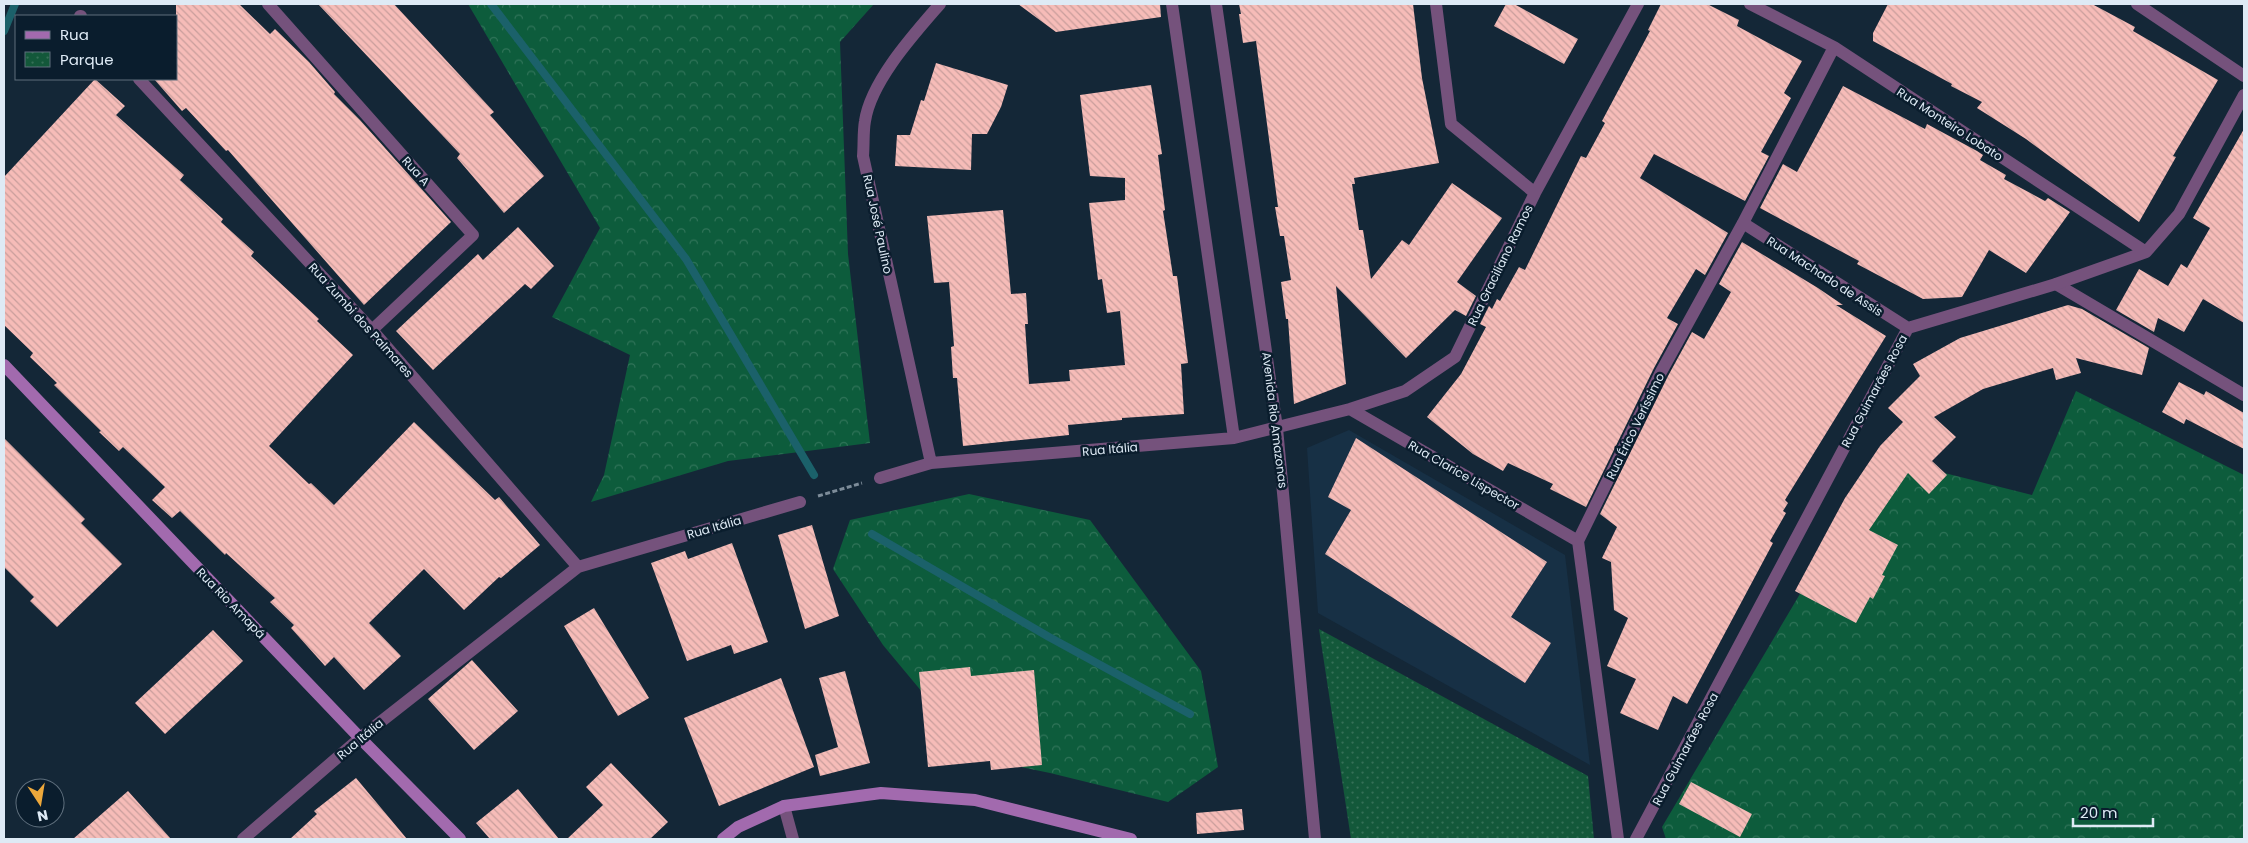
<svg xmlns="http://www.w3.org/2000/svg" width="2248" height="843" font-family="Poppins,sans-serif">
	<style>
		.built { fill: #173045 }
		.forest { fill: url(#forest-crowns) }
		.park { fill: url(#park-dots) }
		.lines { fill: none; stroke-linecap: round; stroke-linejoin: round }
		.stream { stroke: #1b616a; stroke-width: 8 }
		.building { fill: url(#building-back-hatch) }
		.path { stroke: #7d8c99; stroke-width: 3; stroke-dasharray: 5 2.5; stroke-linecap: butt }
		.lane { stroke: #75527c; stroke-width: 12 }
		.street { stroke: #75527c; stroke-width: 12 }
		.secondary { stroke: #a26aae; stroke-width: 12 }
		.labels { text-anchor: middle; dominant-baseline: central; stroke-width: 5; stroke-linejoin: round; paint-order: stroke }
		.street-label { font-size: 12px; fill: #deeaf5; stroke: #0a1d2d }
	</style>
	<defs>
		<pattern id="forest-crowns" width="20" height="18" patternUnits="userSpaceOnUse" patternTransform="scale(1.25)"><rect width="20" height="18" fill="#0d5c3c"/><path d="M2 6a3 3 0 1 1 6 0M12 15a3 3 0 1 1 6 0" fill="none" stroke="#307459"/></pattern>
		<pattern id="park-dots" width="8" height="8" patternUnits="userSpaceOnUse" patternTransform="scale(1.25)"><rect width="8" height="8" fill="#13583a"/><path d="M2 2h.1M6 6h.1" fill="none" stroke="#357057" stroke-width="1.8" stroke-linecap="round"/></pattern>
		<pattern id="building-back-hatch" width="6" height="6" patternUnits="userSpaceOnUse" patternTransform="scale(1.25)"><rect width="6" height="6" fill="#f6bcb8"/><path d="M-1 5l2 2M0 0l6 6M5-1l2 2" fill="none" stroke="#c99e9c"/></pattern>
	</defs>
	<rect width="100%" height="100%" fill="#142737"/>
	<path class="built" d="M 1349,430 L 1565,555 L 1590,765 L 1318,613 L 1307,448 Z"/>
	<path class="forest" d="M 468,4 L 874,4 L 840,42 L 848,254 L 870,443 L 728,461 L 591,502 L 604,475 L 630,355 L 552,317 L 600,228 Z
		M 2076,391 L 2244,475 L 2244,839 L 1666,839 L 1662,827 L 1881,457 L 2032,495 Z
		M 969,494 L 1090,520 L 1201,671 L 1218,767 L 1168,802 L 1050,773 L 977,758 L 883,645 L 833,569 L 850,520 Z"/>
	<path class="park" d="M 1319,629 L 1588,776 L 1594,839 L 1351,839 Z"/>
	<g class="lines">
		<path class="stream" d="M 491,4 L 686,259 L 814,475
			M 4,31 L 15,4
			M 872,534 L 1049,637 L 1190,714"/>
	</g>
	<path class="building" d="M 176,4 L 239,4 L 270,34 L 275,29 L 309,62 L 335,92 L 334,94 L 360,120 L 451,222 L 364,305 L 228,150 L 226,151 L 186,108 L 182,111 L 154,79 L 176,79 Z
		M 318,4 L 394,4 L 494,112 L 490,115 L 544,176 L 504,213 L 457,158 L 460,154 Z
		M 1018,4 L 1160,4 L 1161,17 L 1056,32 Z
		M 1239,4 L 1413,4 L 1422,78 L 1439,163 L 1354,178 L 1355,184 L 1352,184 L 1359,230 L 1363,230 L 1371,279 L 1402,240 L 1409,245 L 1452,183 L 1502,218 L 1457,282 L 1476,296 L 1466,316 L 1455,310 L 1406,358 L 1336,286 L 1346,384 L 1294,404 L 1288,319 L 1286,319 L 1281,282 L 1291,280 L 1284,236 L 1280,236 L 1275,207 L 1278,207 L 1256,41 L 1243,43 L 1239,14 L 1241,14 Z
		M 1506,4 L 1514,4 L 1578,39 L 1564,64 L 1494,26 Z
		M 1661,4 L 1707,4 L 1739,20 L 1737,26 L 1802,61 L 1784,93 L 1791,98 L 1761,152 L 1769,156 L 1745,201 L 1654,154 L 1640,178 L 1728,233 L 1705,275 L 1696,269 L 1667,318 L 1678,324 L 1654,368 L 1586,507 L 1550,489 L 1553,484 L 1508,463 L 1503,471 L 1473,454 L 1427,417 L 1461,374 L 1486,327 L 1480,324 L 1489,306 L 1492,309 L 1497,299 L 1500,301 L 1519,267 L 1525,270 L 1581,156 L 1586,158 L 1605,123 L 1602,121 L 1650,31 L 1648,30 Z
		M 1888,4 L 2092,4 L 2135,27 L 2133,31 L 2218,80 L 2173,156 L 2176,157 L 2139,222 L 2026,139 L 1977,108 L 1982,102 L 1951,86 L 1952,84 L 1873,41 L 1873,33 Z
		M 936,63 L 1008,85 L 1001,107 L 987,134 L 972,134 L 971,170 L 895,166 L 897,135 L 910,135 L 921,100 L 924,101 Z
		M 95,79 L 125,106 L 116,115 L 184,175 L 180,180 L 223,219 L 221,222 L 254,252 L 251,256 L 319,319 L 317,321 L 353,355 L 269,446 L 309,484 L 311,483 L 334,505 L 414,422 L 495,500 L 499,497 L 540,545 L 501,578 L 499,577 L 464,610 L 424,569 L 369,623 L 401,656 L 364,690 L 334,657 L 325,666 L 291,628 L 294,625 L 270,602 L 275,598 L 226,553 L 225,555 L 180,511 L 172,518 L 152,500 L 165,487 L 123,447 L 119,451 L 99,432 L 101,431 L 54,385 L 57,383 L 30,357 L 33,353 L 4,325 L 4,177 Z
		M 1151,85 L 1162,154 L 1158,155 L 1165,210 L 1163,211 L 1173,276 L 1177,276 L 1188,363 L 1181,364 L 1184,414 L 1122,418 L 1122,420 L 1068,425 L 1069,435 L 963,446 L 957,378 L 953,378 L 951,347 L 954,346 L 949,282 L 934,283 L 927,216 L 1003,210 L 1011,294 L 1026,293 L 1028,324 L 1025,324 L 1029,384 L 1070,381 L 1069,370 L 1125,365 L 1120,311 L 1107,313 L 1102,279 L 1098,280 L 1089,203 L 1125,200 L 1125,178 L 1090,176 L 1080,95 Z
		M 1843,86 L 1925,129 L 1927,124 L 1977,151 L 1983,155 L 1980,160 L 2006,175 L 2004,179 L 2045,201 L 2048,198 L 2070,212 L 2026,273 L 1989,250 L 1962,297 L 1923,299 L 1857,264 L 1859,261 L 1760,208 L 1783,164 L 1797,172 Z
		M 2244,129 L 2244,323 L 2203,299 L 2184,332 L 2158,318 L 2154,332 L 2116,310 L 2139,269 L 2168,286 L 2181,264 L 2187,268 L 2210,228 L 2193,218 Z
		M 518,227 L 554,266 L 531,289 L 525,284 L 433,370 L 396,331 L 478,254 L 483,260 Z
		M 1742,242 L 1818,288 L 1843,305 L 1836,305 L 1886,336 L 1785,500 L 1788,503 L 1783,511 L 1786,513 L 1770,541 L 1773,543 L 1687,704 L 1673,696 L 1658,730 L 1620,713 L 1636,679 L 1607,666 L 1628,618 L 1614,610 L 1611,562 L 1602,558 L 1617,527 L 1600,514 L 1668,376 L 1692,332 L 1704,339 L 1731,292 L 1719,284 Z
		M 2068,305 L 2082,309 L 2149,348 L 2142,375 L 2076,358 L 2081,373 L 2056,380 L 2053,368 L 1983,389 L 1934,417 L 1956,437 L 1932,461 L 1947,475 L 1929,494 L 1908,473 L 1869,530 L 1898,545 L 1882,575 L 1885,576 L 1873,599 L 1870,597 L 1856,623 L 1795,591 L 1845,498 L 1880,446 L 1903,422 L 1888,408 L 1920,376 L 1913,364 L 1960,338 Z
		M 2179,382 L 2204,395 L 2206,391 L 2244,413 L 2244,449 L 2186,419 L 2184,424 L 2162,412 Z
		M 4,438 L 85,519 L 81,523 L 122,564 L 57,627 L 30,601 L 34,597 L 4,567 Z
		M 1356,438 L 1547,562 L 1511,617 L 1551,643 L 1525,683 L 1325,554 L 1351,510 L 1328,497 Z
		M 812,525 L 839,616 L 805,629 L 778,535 Z
		M 732,543 L 768,642 L 734,654 L 731,645 L 687,661 L 651,563 L 685,551 L 688,559 Z
		M 594,608 L 649,698 L 618,716 L 564,626 Z
		M 213,630 L 243,661 L 165,734 L 135,703 Z
		M 472,660 L 518,711 L 474,750 L 428,699 Z
		M 970,667 L 971,676 L 1034,670 L 1042,765 L 991,770 L 990,761 L 928,767 L 919,672 Z
		M 845,671 L 870,763 L 820,776 L 815,755 L 838,747 L 819,678 Z
		M 781,678 L 814,767 L 719,806 L 684,718 Z
		M 611,763 L 668,822 L 650,839 L 567,839 L 603,805 L 586,787 Z
		M 356,778 L 407,839 L 290,839 L 317,814 L 314,811 Z
		M 1691,782 L 1752,814 L 1740,837 L 1679,804 Z
		M 518,789 L 559,839 L 490,839 L 476,823 Z
		M 128,791 L 171,839 L 73,839 Z
		M 1242,809 L 1244,830 L 1197,834 L 1196,813 Z"/>
	<g class="lines">
		<path class="path" d="M 818,496 L 862,483"/>
		<path class="lane" d="M 2056,284 L 2244,395"/>
		<path class="street" d="M 268,4 L 473,235 L 372,330
			M 1172,4 L 1234,438
			M 1216,4 L 1277,428 L 1315,839
			M 1436,4 L 1451,124 L 1535,193
			M 1750,4 L 1834,47 L 2146,252
			M 2137,4 L 2244,76
			M 80,16 L 81,16
			M 139,79 L 372,330 L 578,567
			M 1743,223 L 1908,328
			M 1350,409 L 1578,541
			M 931,463 L 863,156 C 864,144 863,132 865,121 C 871,81 914,34 940,4
			M 880,478 L 931,463 L 1234,438 L 1350,409 L 1405,391 L 1455,357 L 1535,193 L 1638,4
			M 784,806 L 793,839
			M 243,839 L 360,738 L 578,567 L 800,502
			M 1618,839 L 1578,541 L 1661,372 L 1743,223 L 1834,47
			M 1636,839 L 1908,328 L 2056,284 L 2146,252 L 2179,214 L 2244,95"/>
		<path class="secondary" d="M 4,365 L 360,738 L 460,839
			M 723,839 L 738,827 L 784,806 L 881,793 L 975,800 L 1131,839"/>
	</g>
	<g class="labels">
		<g class="street-label">
			<text transform="translate(1950 124) rotate(33)">Rua Monteiro Lobato</text>
			<text transform="translate(416 171) rotate(48)">Rua A</text>
			<text transform="translate(878 224) rotate(78)">Rua José Paulino</text>
			<text transform="translate(1500 265) rotate(-64)">Rua Graciliano Ramos</text>
			<text transform="translate(1825 276) rotate(33)">Rua Machado de Assis</text>
			<text transform="translate(361 320) rotate(48)">Rua Zumbi dos Palmares</text>
			<text transform="translate(1874 391) rotate(-62)">Rua Guimarães Rosa</text>
			<text transform="translate(1275 420) rotate(83)">Avenida Rio Amazonas</text>
			<text transform="translate(1635 426) rotate(-64)">Rua Érico Veríssimo</text>
			<text transform="translate(1110 449) rotate(-5)">Rua Itália</text>
			<text transform="translate(1464 475) rotate(30)">Rua Clarice Lispector</text>
			<text transform="translate(714 527) rotate(-16)">Rua Itália</text>
			<text transform="translate(231 603) rotate(46)">Rua Rio Amapá</text>
			<text transform="translate(360 739) rotate(-40)">Rua Itália</text>
			<text transform="translate(1685 749) rotate(-62)">Rua Guimarães Rosa</text>
		</g>
	</g>
	<rect width="2248" height="843" fill="none" stroke="#deeaf5" stroke-width="10"/>
	<rect x="15" y="15" width="162" height="65" fill="#0a1d2d" stroke="#5f6f7d"/>
	<rect x="25" y="31" width="25" height="8" fill="#a26aae" stroke="#5f6f7d"/>
	<text x="60" y="40" font-size="15" fill="#deeaf5">Rua</text>
	<rect x="25" y="52" width="25" height="15" fill="url(#park-dots)" stroke="#5f6f7d"/>
	<text x="60" y="65" font-size="15" fill="#deeaf5">Parque</text>
	<g transform="translate(40 803) rotate(168)"><circle r="24" fill="#0a1d2d" stroke="#5f6f7d"/>
	<path d="M0-4L9 19L0 12L-9 19Z" fill="#eda83b"/>
	<text y="-8" font-size="14" font-weight="bold" text-anchor="middle" fill="#deeaf5">N</text>
	</g>
	<path d="M2073 818v8h80v-8" fill="none" stroke="#deeaf5" stroke-width="2.5"/>
	<text x="2080" y="818" font-size="15" fill="#deeaf5" stroke="#0a1d2d" stroke-width="4" paint-order="stroke">20 m</text>
</svg>
